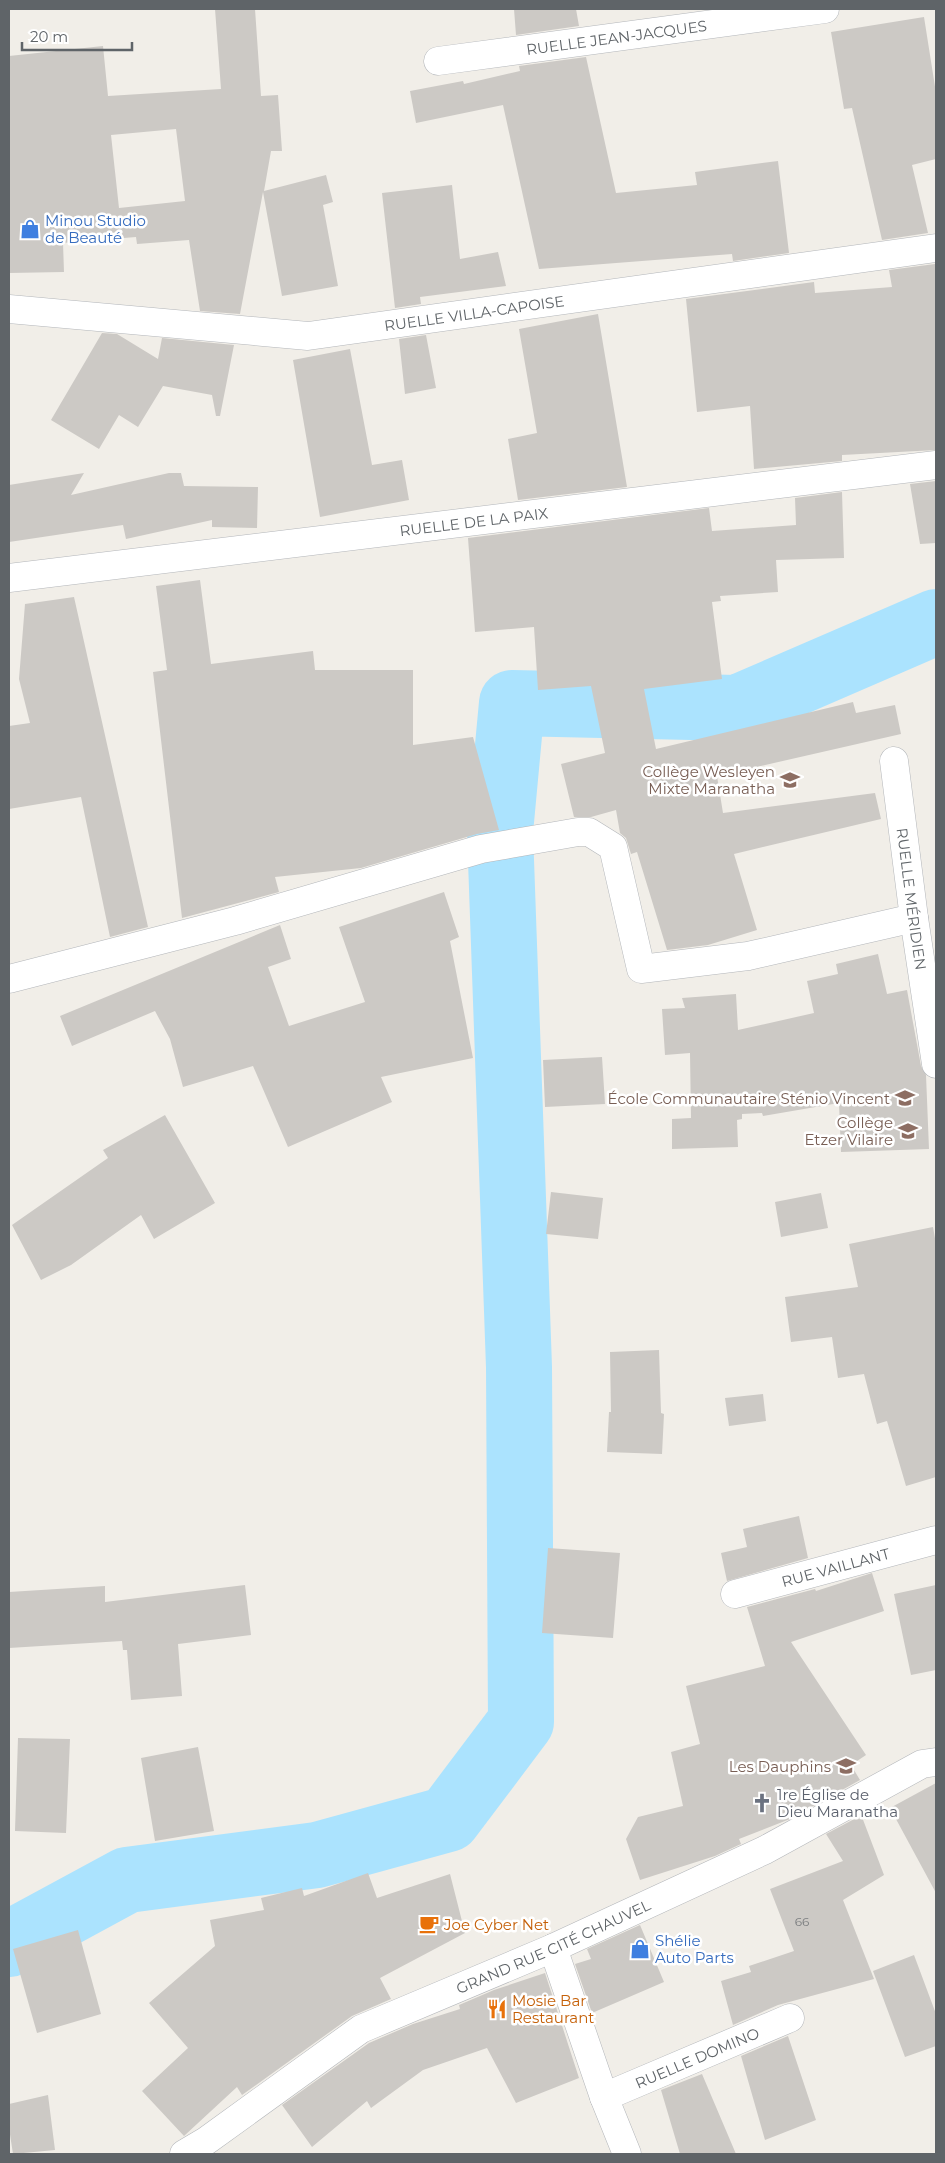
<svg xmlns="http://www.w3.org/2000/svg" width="945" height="2163" font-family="Montserrat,sans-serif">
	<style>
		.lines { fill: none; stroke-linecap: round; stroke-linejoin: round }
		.river { stroke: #abe3fe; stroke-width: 66 }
		.building { fill: #ccc9c5; fill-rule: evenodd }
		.street-casing { stroke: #b3b6ba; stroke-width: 29 }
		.street { stroke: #fff; stroke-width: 28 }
		.labels { text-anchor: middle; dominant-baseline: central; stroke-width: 5; stroke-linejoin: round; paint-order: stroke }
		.number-label { font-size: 12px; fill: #7a7d7f }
		.street-label { font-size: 15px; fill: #5f6468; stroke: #fff }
		.shop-label { font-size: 15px; fill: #366cbe; stroke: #fff; text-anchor: start }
		.education-label { font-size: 15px; fill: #785e54; stroke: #fff; text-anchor: end }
		.worship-label { font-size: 15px; fill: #5b616d; stroke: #fff; text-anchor: start }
		.food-label { font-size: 15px; fill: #c56008; stroke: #fff; text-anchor: start }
	</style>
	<rect width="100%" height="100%" fill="#f1eee8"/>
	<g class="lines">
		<path class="river" d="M 9,1944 L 127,1880 L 317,1855 L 448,1819 L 521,1722 L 519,1367 L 500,832 L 512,703 L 737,708 L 936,622"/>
	</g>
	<path class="building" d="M 215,9 L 255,9 L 261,96 L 278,95 L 282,151 L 271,151 L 264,191 L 326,175 L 333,202 L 323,205 L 338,286 L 282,296 L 263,192 L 240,314 L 200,311 L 189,240 L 137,244 L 136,237 L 63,243 L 64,272 L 9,273 L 9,56 L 103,46 L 108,96 L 221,89 ZM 176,129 L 185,201 L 119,208 L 111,135 Z
		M 514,9 L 576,9 L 579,26 L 516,35 Z
		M 924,17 L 936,93 L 936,159 L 912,165 L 928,233 L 882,240 L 852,108 L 844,109 L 831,32 Z
		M 586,57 L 616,193 L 697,185 L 695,172 L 778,161 L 789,253 L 733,261 L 732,254 L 539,269 L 503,105 L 416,123 L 410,91 L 463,81 L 464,84 L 520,71 L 519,66 Z
		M 452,185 L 460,259 L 498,252 L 506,286 L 420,297 L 421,304 L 395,308 L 382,193 Z
		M 935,264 L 936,450 L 842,455 L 842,461 L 754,469 L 750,406 L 697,412 L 686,299 L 814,282 L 815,293 L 892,287 L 889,270 Z
		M 598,314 L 627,487 L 518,500 L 508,439 L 537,433 L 519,329 Z
		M 102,333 L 117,334 L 158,359 L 162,338 L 234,345 L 220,416 L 216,416 L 212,395 L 163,386 L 138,427 L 119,415 L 99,449 L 51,420 Z
		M 426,335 L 436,388 L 405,394 L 399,339 Z
		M 350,349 L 372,465 L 402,460 L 409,500 L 320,517 L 293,360 Z
		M 84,473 L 71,495 L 169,473 L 181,473 L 184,486 L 258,487 L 257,528 L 212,527 L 212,520 L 126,539 L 123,525 L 9,542 L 9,485 Z
		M 936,481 L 936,543 L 920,544 L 910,484 Z
		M 842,492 L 844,558 L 776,560 L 778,592 L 720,596 L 721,601 L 712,602 L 722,679 L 644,689 L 656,749 L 853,702 L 856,713 L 895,705 L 901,734 L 717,776 L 723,813 L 875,793 L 881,819 L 734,854 L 757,930 L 708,945 L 667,950 L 637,852 L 631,854 L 626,838 L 620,833 L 616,810 L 591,817 L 574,817 L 561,764 L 605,753 L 591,686 L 538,690 L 534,627 L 475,632 L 468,538 L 709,508 L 712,531 L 796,525 L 795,498 Z
		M 200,580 L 211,664 L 313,651 L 315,670 L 413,670 L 413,745 L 473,737 L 499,830 L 477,834 L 361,868 L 275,877 L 279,892 L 182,918 L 153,672 L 167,670 L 156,586 Z
		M 74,597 L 148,927 L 110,937 L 81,797 L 9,809 L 9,726 L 30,723 L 19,679 L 25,604 Z
		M 444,892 L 459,937 L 450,941 L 473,1058 L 381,1077 L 392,1102 L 288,1147 L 253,1066 L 183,1087 L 170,1039 L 155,1011 L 72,1046 L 60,1016 L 280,925 L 291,959 L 268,967 L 289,1026 L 365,1002 L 339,927 Z
		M 878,954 L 887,994 L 907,990 L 921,1066 L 926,1075 L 929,1149 L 841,1152 L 839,1103 L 763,1116 L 762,1113 L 742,1114 L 742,1119 L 737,1120 L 738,1147 L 672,1149 L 672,1119 L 691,1118 L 690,1053 L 665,1055 L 662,1009 L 685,1008 L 682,998 L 736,994 L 738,1030 L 814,1013 L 807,981 L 838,974 L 836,964 Z
		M 602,1057 L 605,1104 L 545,1107 L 543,1060 Z
		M 165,1115 L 215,1203 L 154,1239 L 141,1215 L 71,1265 L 41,1280 L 12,1225 L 108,1158 L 103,1150 Z
		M 551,1192 L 603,1198 L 598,1239 L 546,1234 Z
		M 821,1193 L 828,1228 L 781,1237 L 775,1202 Z
		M 933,1227 L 936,1244 L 936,1477 L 906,1486 L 887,1421 L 877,1424 L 864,1374 L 838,1378 L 832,1337 L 791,1342 L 785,1297 L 858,1287 L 849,1244 Z
		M 659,1350 L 661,1413 L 664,1414 L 662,1454 L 607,1452 L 609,1412 L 611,1412 L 610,1352 Z
		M 763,1394 L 766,1421 L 729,1426 L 725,1398 Z
		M 799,1516 L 808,1558 L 727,1581 L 721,1553 L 747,1547 L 743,1529 Z
		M 548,1548 L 620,1553 L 613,1638 L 542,1633 Z
		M 872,1573 L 884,1611 L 791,1642 L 866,1755 L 851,1765 L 860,1780 L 790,1819 L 739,1839 L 741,1844 L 715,1856 L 640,1880 L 626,1839 L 638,1817 L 683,1806 L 671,1752 L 700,1744 L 686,1686 L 765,1666 L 747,1607 L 815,1589 L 816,1591 Z
		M 245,1585 L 251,1635 L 178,1644 L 182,1696 L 131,1700 L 127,1650 L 123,1650 L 122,1641 L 9,1648 L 9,1592 L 105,1586 L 105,1602 Z
		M 936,1585 L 936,1670 L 911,1675 L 894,1594 Z
		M 18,1738 L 70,1739 L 66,1833 L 15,1831 Z
		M 198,1747 L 214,1831 L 155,1841 L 141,1758 Z
		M 936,1783 L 936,1893 L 890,1808 Z
		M 877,1807 L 878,1809 L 862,1817 L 884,1875 L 843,1900 L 874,1979 L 778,2005 L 733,2025 L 721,1981 L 751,1972 L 749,1966 L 794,1951 L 770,1889 L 843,1861 L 826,1834 Z
		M 368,1873 L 377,1898 L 450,1874 L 465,1933 L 380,1978 L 391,1999 L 352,2016 L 242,2095 L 237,2087 L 184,2136 L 142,2091 L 188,2048 L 149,2003 L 215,1946 L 210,1920 L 264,1910 L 261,1898 L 302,1888 L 304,1896 Z
		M 640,1925 L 664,1982 L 592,2013 L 575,1964 L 591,1959 L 587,1949 Z
		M 78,1930 L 101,2014 L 37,2033 L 13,1949 Z
		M 914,1955 L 936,2014 L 936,2046 L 905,2057 L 873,1971 Z
		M 545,1973 L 579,2078 L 516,2103 L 487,2048 L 423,2070 L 371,2108 L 367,2101 L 312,2147 L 282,2105 L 369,2043 L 413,2024 L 460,2009 L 459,2005 L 494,1990 Z
		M 788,2036 L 816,2120 L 765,2140 L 741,2056 Z
		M 702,2074 L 736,2154 L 680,2154 L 661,2090 Z
		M 48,2095 L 55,2150 L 13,2154 L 9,2128 L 9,2104 Z"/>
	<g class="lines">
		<defs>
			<g id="street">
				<path id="s1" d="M 438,61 L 825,9"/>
				<path id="s2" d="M 9,309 L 308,336 L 936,248"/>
				<path id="s3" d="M 9,578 L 936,465"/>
				<path id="s4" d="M 894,761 L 914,918 L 936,1064"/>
				<path d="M 9,979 L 235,921 L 481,849 L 578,832 L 589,832 L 613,847 L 641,969 L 748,956 L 914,918"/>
				<path id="s5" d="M 735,1594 L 936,1540"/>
				<path d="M 553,1948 L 604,2097 L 627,2154"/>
				<path id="s6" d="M 604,2097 L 790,2018"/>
				<path id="s7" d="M 184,2154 L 206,2141 L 361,2029 L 553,1948 L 765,1850 L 922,1764 L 936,1762"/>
			</g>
		</defs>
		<use href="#street" class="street-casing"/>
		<use href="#street" class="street"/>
	</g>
	<defs>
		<symbol id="shop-bare" viewBox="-9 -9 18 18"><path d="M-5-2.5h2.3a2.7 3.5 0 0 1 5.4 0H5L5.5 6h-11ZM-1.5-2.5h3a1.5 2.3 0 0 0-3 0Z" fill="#3f7fe0" stroke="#fff" stroke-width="2.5" paint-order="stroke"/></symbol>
		<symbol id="school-bare" viewBox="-9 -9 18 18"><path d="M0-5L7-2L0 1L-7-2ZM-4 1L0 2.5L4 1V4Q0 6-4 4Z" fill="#8d6e63" stroke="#fff" stroke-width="2.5" paint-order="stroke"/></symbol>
		<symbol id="church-bare" viewBox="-9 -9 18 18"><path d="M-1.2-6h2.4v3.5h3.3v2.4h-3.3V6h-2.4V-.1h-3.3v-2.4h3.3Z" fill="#6b7280" stroke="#fff" stroke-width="2.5" paint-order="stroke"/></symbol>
		<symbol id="cafe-bare" viewBox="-9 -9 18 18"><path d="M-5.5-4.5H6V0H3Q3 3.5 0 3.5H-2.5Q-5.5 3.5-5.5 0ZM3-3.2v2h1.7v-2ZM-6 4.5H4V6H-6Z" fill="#e8710a" stroke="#fff" stroke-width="2.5" paint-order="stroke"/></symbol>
		<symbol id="restaurant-bare" viewBox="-9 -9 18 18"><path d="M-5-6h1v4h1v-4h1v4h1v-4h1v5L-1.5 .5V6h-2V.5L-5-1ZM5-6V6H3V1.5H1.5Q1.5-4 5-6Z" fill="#e8710a" stroke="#fff" stroke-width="2.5" paint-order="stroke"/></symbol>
	</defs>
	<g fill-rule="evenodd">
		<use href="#shop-bare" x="16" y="215" width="28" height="28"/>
		<use href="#school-bare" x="776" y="766" width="28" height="28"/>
		<use href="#school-bare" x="891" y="1084" width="28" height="28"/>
		<use href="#school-bare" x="894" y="1117" width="28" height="28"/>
		<use href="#school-bare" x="832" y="1752" width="28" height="28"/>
		<use href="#church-bare" x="748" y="1789" width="28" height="28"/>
		<use href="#cafe-bare" x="415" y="1910" width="28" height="28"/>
		<use href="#shop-bare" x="626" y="1935" width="28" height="28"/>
		<use href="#restaurant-bare" x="483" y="1995" width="28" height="28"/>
	</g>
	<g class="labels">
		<g class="number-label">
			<text x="802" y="1921">66</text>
		</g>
		<g class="street-label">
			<text stroke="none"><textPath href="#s1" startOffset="180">RUELLE JEAN-JACQUES</textPath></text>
			<text stroke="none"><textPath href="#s2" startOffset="468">RUELLE VILLA-CAPOISE</textPath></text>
			<text stroke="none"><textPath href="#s3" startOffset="468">RUELLE DE LA PAIX</textPath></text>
			<text stroke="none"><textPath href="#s4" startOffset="139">RUELLE MÉRIDIEN</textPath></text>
			<text stroke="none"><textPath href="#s5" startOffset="104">RUE VAILLANT</textPath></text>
			<text stroke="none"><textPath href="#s7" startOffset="426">GRAND RUE CITÉ CHAUVEL</textPath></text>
			<text stroke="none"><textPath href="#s6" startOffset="101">RUELLE DOMINO</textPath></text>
		</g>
		<g class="shop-label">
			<text x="45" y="220">Minou Studio<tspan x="45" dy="17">de Beauté</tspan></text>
			<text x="655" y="1940">Shélie<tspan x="655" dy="17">Auto Parts</tspan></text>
		</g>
		<g class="education-label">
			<text x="775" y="771">Collège Wesleyen<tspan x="775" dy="17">Mixte Maranatha</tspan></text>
			<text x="890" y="1098">École Communautaire Sténio Vincent</text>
			<text x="893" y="1122">Collège<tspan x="893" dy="17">Etzer Vilaire</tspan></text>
			<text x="831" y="1766">Les Dauphins</text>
		</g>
		<g class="worship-label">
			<text x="777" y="1794">1re Église de<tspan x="777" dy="17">Dieu Maranatha</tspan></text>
		</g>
		<g class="food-label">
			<text x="444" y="1924">Joe Cyber Net</text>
			<text x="512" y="2000">Mosie Bar<tspan x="512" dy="17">Restaurant</tspan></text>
		</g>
	</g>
	<rect width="945" height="2163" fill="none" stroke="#5f6468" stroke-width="20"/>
	<path d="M22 42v8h110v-8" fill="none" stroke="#5f6468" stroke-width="2.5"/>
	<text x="30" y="42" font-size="15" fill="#5f6468" stroke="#ffffff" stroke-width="4" paint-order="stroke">20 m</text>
</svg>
